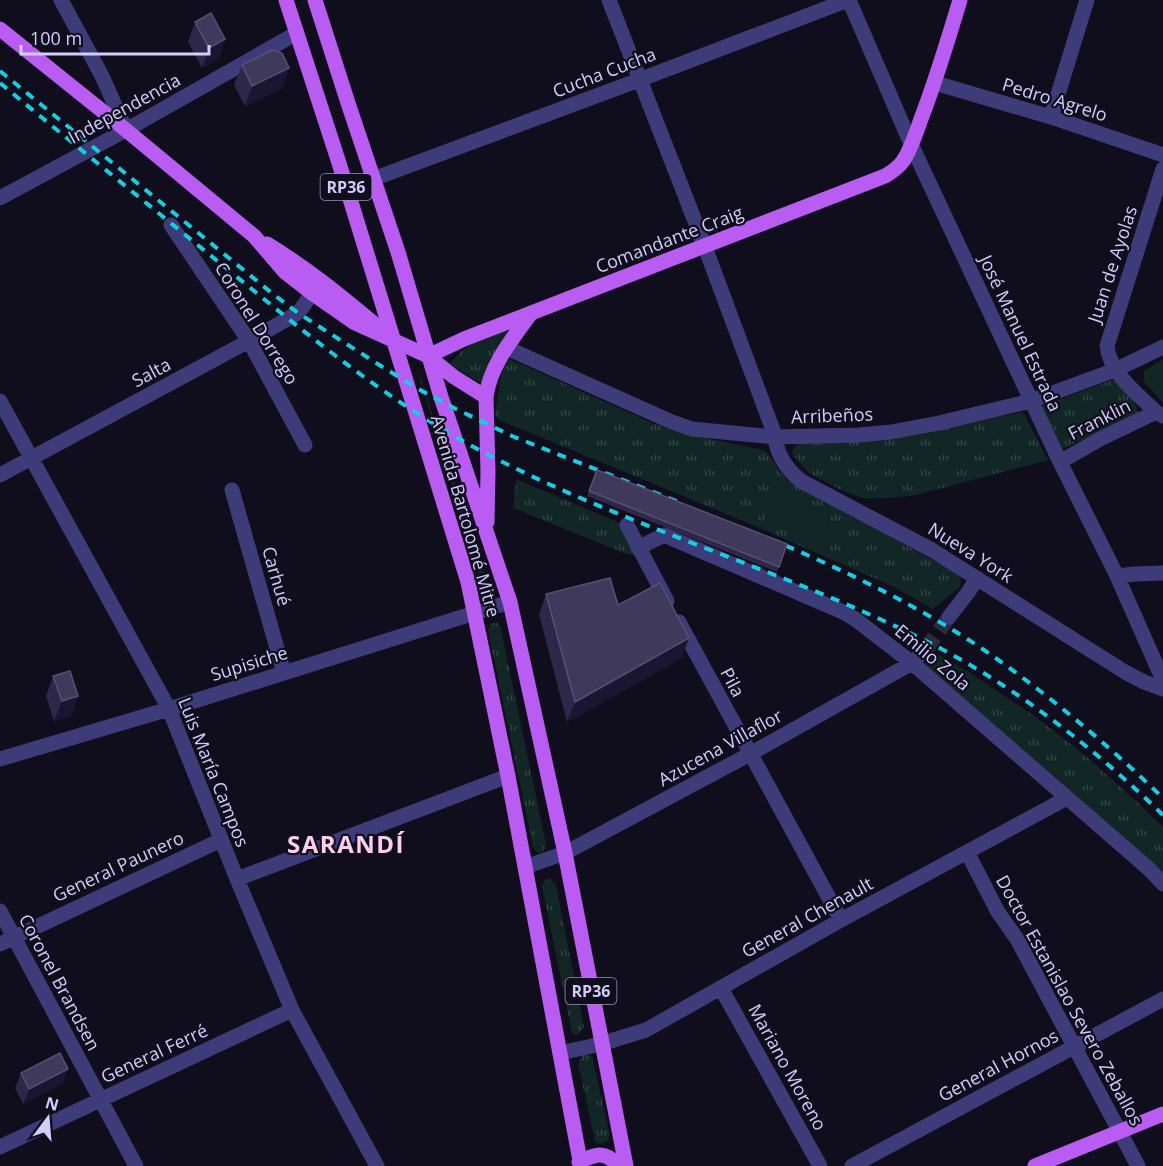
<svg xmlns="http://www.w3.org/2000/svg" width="1163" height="1166" font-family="'Open Sans',sans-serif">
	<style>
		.grass { fill: url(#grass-tufts) }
		.pitch { fill: #112625 }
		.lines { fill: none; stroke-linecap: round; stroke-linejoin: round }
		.minor-tunnel { stroke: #2d2a3e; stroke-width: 15; stroke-dasharray: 15 8; stroke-linecap: butt }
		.minor { stroke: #3e3c78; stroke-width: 15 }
		.major { stroke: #b95df2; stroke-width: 15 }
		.rail { stroke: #12d0e2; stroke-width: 4; stroke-dasharray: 9 8; stroke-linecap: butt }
		.wall { fill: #2d2749 }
		.shaded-wall { fill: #1a1530 }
		.building { fill: #3f395c; stroke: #565075; stroke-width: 1.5 }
		.labels { text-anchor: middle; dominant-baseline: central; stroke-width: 4.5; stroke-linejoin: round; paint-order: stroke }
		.shield { fill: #100d1d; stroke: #9893b8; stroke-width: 1.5 }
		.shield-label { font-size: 16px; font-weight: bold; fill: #d2cdfb }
		.street-label { font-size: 18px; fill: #d2cdfb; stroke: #100d1d }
		.district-label { font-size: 24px; font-weight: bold; letter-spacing: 1.5px; fill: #fbcfec; stroke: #100d1d }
	</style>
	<defs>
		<pattern id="grass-tufts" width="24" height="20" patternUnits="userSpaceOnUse" patternTransform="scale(1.5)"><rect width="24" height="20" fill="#112625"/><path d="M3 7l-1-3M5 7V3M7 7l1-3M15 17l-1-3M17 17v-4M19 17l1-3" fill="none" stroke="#334446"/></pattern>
	</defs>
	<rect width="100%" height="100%" fill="#100d1d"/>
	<path class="grass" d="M 505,331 L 507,331 L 507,335 C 496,351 487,366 482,384 L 449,364 L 463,350 L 472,343 Z
		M 414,358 L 485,574 L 479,576 Z
		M 508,359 L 510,359 L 652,423 L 691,435 L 763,450 L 768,453 L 781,473 L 788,480 L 956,573 L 961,579 L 960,587 L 933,609 L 892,586 L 760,528 L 497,419 L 495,414 L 503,364 Z
		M 1112,380 C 1123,385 1137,401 1138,414 L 1060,450 L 1039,407 Z
		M 1023,412 L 1048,460 L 912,496 L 865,499 L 841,490 L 809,473 L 792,454 L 793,448 L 801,442 L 882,441 Z
		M 516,479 L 620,523 L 637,556 L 624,553 L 513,508 Z
		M 493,623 L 497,623 L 500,625 L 546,844 L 543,853 L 538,853 L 533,847 L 488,630 L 490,625 Z
		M 934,652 L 967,671 L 1036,717 L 1086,756 L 1135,800 L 1163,827 L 1163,874 L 1054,776 L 923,666 Z
		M 550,879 L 556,885 L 584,1027 L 578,1035 L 572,1033 L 542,886 L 545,880 Z
		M 583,1054 L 588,1054 L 592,1056 L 610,1136 L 608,1141 C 603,1144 599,1145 595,1141 L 578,1064 Z"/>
	<path class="pitch" d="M 1163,359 L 1163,403 L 1144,382 L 1144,371 Z
		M 776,492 L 831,516 L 818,545 L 764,521 Z"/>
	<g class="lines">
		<path class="minor-tunnel" d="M 926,649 L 949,617"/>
		<path class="minor" d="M 61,0 L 102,76 L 126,130
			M 609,0 L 705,247 L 773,430 C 777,453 783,466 801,481 L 932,550 L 1125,672 L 1144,682 L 1163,689
			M 849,0 L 911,144 L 1060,462 L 1117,576 L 1163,680
			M 935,83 L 1051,117 L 1163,155
			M 1051,117 L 1087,0
			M 1163,169 L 1107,346 C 1110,374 1137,393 1156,412 L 1163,416
			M 373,179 L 639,80 L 848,0
			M 0,198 L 126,130 L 297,33
			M 171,225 L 249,341 L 305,445
			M 507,348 L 672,422 L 692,429 L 774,437 L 859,435 L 891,432 L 939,423 L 1031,401 L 1115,370 L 1163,347
			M 0,401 L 169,709 L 237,879 L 292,1010 L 377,1166
			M 1060,462 L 1100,439 L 1156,412
			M 0,475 L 249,341 L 296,314 L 302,308 L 312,293
			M 232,490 L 284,673
			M 627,525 L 667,601
			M 638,548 L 664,535 L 843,612 L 855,619 L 912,663 L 1149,869 L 1163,884
			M 1117,576 L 1135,574 L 1163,573
			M 949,617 L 969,591 L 977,578
			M 679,622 L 841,920
			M 0,759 L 169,709 L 510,602
			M 967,852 L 998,912 L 1017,939 L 1138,1166
			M 525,867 L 565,853 L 750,754 L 912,663 L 926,649
			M 237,879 L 508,776
			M 0,911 L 136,1166
			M 0,944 L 221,840
			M 721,988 L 820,1166
			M 560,1053 L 601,1044 L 646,1030 L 841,920 L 1067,798
			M 0,1147 L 292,1010
			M 852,1166 L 1163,999"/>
		<path class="major" d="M 286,0 L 339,163 L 468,582 L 508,776 L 581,1166
			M 315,0 L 348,103 L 398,252 L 441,397 L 510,602 L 565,853 L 626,1166
			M 0,29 L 126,130 L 254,236 L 285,272 L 312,293 L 355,323 L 428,356 L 454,377 L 486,397
			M 267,244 C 307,268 342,297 378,327
			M 428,356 L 464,339 L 885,176 C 892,172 898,168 903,161 C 911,149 916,133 921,119 C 936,80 948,40 960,0
			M 487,522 L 488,472 L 486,397 C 490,365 513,338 531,313
			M 579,1162 C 595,1154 606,1150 618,1166
			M 1035,1166 L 1163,1114"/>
		<path class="rail" d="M 0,71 L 273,294 L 298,313 L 381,366 L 422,391 L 454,408 L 512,436 L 681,503
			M 0,83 C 75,145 151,207 226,268 C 309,336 392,405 487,454 C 629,528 785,570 928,642 C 1015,686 1093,747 1163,815
			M 770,539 C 844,570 917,605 984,650 C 1048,694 1107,744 1163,798"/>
	</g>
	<path class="wall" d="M 195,22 L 225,39 L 218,59 L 202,68 L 188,42 Z
		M 242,65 L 289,68 L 282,88 L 245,106 L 234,85 Z
		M 597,470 L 787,544 L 777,572 L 587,496 Z
		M 546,594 L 618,605 L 682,658 L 567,722 L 539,614 Z
		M 53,676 L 78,696 L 71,716 L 54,721 L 46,696 Z
		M 21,1073 L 62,1084 L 23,1104 L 15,1088 Z"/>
	<path class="shaded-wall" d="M 225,39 L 218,59 L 202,68 L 209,48 Z
		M 289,68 L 282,88 L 245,106 L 252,86 Z
		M 689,638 L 682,658 L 567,722 L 575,702 Z
		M 78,696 L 71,716 L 54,721 L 62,701 Z
		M 68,1069 L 62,1084 L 23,1104 L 29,1089 Z"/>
	<path class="building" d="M 211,13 L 225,39 L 209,48 L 195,22 Z
		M 273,50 L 282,53 L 289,68 L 252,86 L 242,65 Z
		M 597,470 L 787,544 L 779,567 L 589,491 Z
		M 610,578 L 618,605 L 660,583 L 689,638 L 575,702 L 546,594 Z
		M 70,671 L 78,696 L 62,701 L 53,676 Z
		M 60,1053 L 68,1069 L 29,1089 L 21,1073 Z"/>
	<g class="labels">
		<g class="shield">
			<rect x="320.5" y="174" width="51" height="26" rx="4.5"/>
			<rect x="565.5" y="978" width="51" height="26" rx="4.5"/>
		</g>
		<g class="shield-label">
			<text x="346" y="187">RP36</text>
			<text x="591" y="991">RP36</text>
		</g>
		<g class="street-label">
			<text transform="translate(604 72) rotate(-21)">Cucha Cucha</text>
			<text transform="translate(1055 99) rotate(17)">Pedro Agrelo</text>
			<text transform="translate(124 108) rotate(-29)">Independencia</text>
			<text transform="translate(669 239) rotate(-21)">Comandante Craig</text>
			<text transform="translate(1112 264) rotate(-72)">Juan de Ayolas</text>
			<text transform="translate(257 323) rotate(58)">Coronel Dorrego</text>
			<text transform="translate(1021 333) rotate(65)">José Manuel Estrada</text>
			<text transform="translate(151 372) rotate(-28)">Salta</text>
			<text transform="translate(832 415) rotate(-2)">Arribeños</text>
			<text transform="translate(1099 419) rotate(-27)">Franklin</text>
			<text transform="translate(466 516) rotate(74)">Avenida Bartolomé Mitre</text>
			<text transform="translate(971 552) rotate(32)">Nueva York</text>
			<text transform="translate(277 576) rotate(74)">Carhué</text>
			<text transform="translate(933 657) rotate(40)">Emilio Zola</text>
			<text transform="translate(249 663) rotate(-17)">Supisiche</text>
			<text transform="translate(733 682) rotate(62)">Pila</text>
			<text transform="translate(720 747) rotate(-29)">Azucena Villaflor</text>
			<text transform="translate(214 772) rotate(68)">Luis María Campos</text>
			<text transform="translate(118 866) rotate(-25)">General Paunero</text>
			<text transform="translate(807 917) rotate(-29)">General Chenault</text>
			<text transform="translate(60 982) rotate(62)">Coronel Brandsen</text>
			<text transform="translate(1070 1000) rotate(61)">Doctor Estanislao Severo Zeballos</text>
			<text transform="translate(154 1053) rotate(-25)">General Ferré</text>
			<text transform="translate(998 1065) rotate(-28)">General Hornos</text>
			<text transform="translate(788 1067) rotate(61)">Mariano Moreno</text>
		</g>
		<g class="district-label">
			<text x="346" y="843">SARANDÍ</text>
		</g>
	</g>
	<g transform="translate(48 1118) rotate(16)" stroke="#100d1d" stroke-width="4.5" paint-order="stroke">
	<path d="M0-4.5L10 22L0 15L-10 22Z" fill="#d2cdfb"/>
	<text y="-9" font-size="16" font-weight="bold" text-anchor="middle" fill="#d2cdfb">N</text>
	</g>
	<path d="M21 45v9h188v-9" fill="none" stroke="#d2cdfb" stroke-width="3"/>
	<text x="30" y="45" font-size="18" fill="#d2cdfb" stroke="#100d1d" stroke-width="4.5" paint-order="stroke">100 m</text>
</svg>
